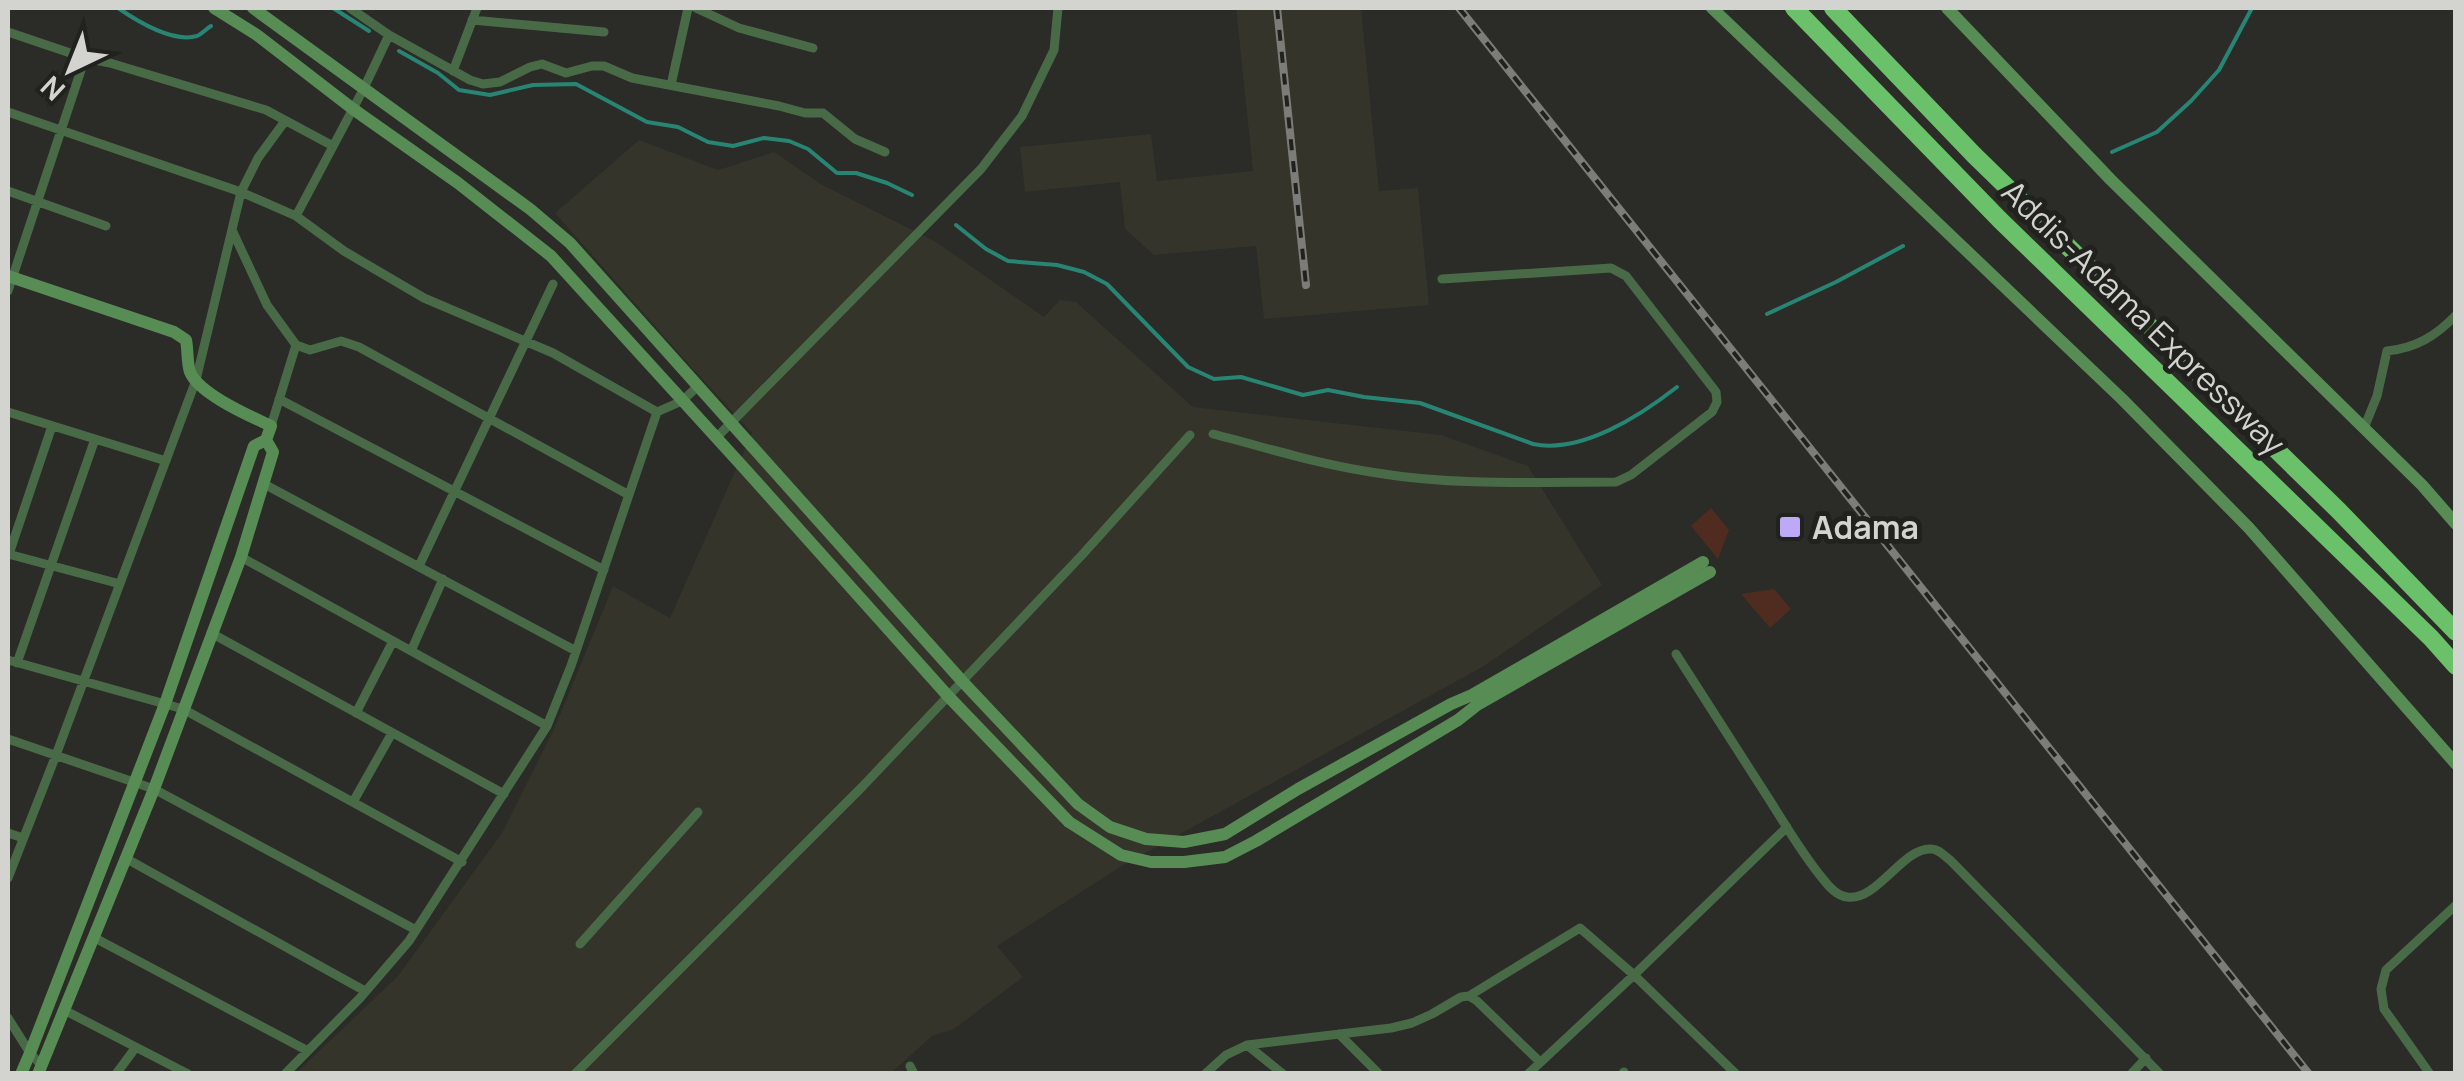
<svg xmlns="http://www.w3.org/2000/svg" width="2463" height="1081" font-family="Manrope,sans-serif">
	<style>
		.built { fill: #34342a }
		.green { fill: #502c20 }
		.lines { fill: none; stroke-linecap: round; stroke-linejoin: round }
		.stream { stroke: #288574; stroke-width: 4 }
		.street { stroke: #496a47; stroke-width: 9 }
		.secondary { stroke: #578d55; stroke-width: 12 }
		.highway { stroke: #6bc169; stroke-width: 18 }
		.rail-casing { stroke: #7c7c78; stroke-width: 8 }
		.rail { stroke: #21211d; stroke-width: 4; stroke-dasharray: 11; stroke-linecap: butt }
		.poi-dot { fill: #bda9f5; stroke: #21211d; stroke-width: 4 }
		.labels { text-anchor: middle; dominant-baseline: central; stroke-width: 10; stroke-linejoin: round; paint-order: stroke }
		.street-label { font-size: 32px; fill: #d3d3d0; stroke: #21211d }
		.poi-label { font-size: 32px; font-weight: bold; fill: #d3d3d0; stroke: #21211d; text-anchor: start }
	</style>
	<rect width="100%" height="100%" fill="#2b2b27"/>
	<path class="built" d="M 1236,8 L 1361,8 L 1379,191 L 1418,188 L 1429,305 L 1264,319 L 1256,246 L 1154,255 L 1125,229 L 1120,182 L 1025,192 L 1020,147 L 1151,134 L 1157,181 L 1253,171 Z
		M 639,140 L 718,170 L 774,152 L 821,184 L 936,242 L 1044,317 L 1060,300 L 1076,302 L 1193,407 L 1441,435 L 1528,466 L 1602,585 L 1484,666 L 1122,866 L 997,946 L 1023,977 L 954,1029 L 932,1036 L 891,1073 L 295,1074 L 398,976 L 502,833 L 555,727 L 613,586 L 670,618 L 752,433 L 691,367 L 555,213 Z"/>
	<path class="green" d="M 1711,508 L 1729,530 L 1718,559 L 1691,526 Z
		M 1774,589 L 1791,609 L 1770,628 L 1741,594 Z"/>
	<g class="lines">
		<path class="stream" d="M 118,8 C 137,21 173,43 197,36 C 202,34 206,29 211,26
			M 333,8 L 369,31
			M 399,51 L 438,73 L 459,90 L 490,95 L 533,85 L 576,84 L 647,122 L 678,127 L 708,142 L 733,146 L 764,138 L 789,141 L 808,149 L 837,173 L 856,173 L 887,183 L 912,195
			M 2112,152 L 2157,132 L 2191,101 L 2219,70 L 2252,8
			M 956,225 L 986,249 L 1008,261 L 1057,265 L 1084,272 L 1107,284 L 1188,367 L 1214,379 L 1241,377 L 1303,395 L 1328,390 L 1364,397 L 1420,403 L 1533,444 C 1581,454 1640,416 1677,387
			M 1767,314 L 1836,282 L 1903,246"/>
		<path class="street" d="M 350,8 L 389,35 L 470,80 L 483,84 L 500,82 L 530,67 L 542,64 L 566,73 L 592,66 L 604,66 L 632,78 L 779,106 L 805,113 L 823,113 L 855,139 L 885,152
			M 696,8 L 739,28 L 813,48
			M 472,20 L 604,32
			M 8,32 L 85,58 L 110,63 L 266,110 L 333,146
			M 453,71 L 477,8
			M 671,85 L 688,8
			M 8,112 L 241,192 L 296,216 L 344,251 L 424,298 L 553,353 L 657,412
			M 8,191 L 106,226
			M 296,216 L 364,88 L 389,35
			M 232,230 L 267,305 L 296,345 L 310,350 L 341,341 L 359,347 L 629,495
			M 8,291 L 85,58
			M 279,399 L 604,570
			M 8,412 L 166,461
			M 271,426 L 296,345
			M 2364,428 L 2377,396 L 2387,351 C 2416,348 2436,336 2456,315
			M 1213,434 C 1268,448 1320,465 1377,473 C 1456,486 1537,482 1616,482 L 1631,475 L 1712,412 L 1717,402 L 1716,392 L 1626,276 L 1611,268 L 1442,279
			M 716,438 L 981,169 L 1022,116 L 1054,50 L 1058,8
			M 264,484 L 576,651
			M 8,554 L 120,584
			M 9,554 L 52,426
			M 241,557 L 547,726
			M 419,566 L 553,284
			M 211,633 L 504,794
			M 411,651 L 443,579
			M 1676,654 C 1706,701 1737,749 1767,796 C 1785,824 1802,854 1823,879 C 1829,887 1837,896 1847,897 C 1877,902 1903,847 1931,849 C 1939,849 1944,856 1950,860 L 2160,1074
			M 8,660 L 183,709 L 462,862
			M 17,663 L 95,439
			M 356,713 L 393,641
			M 8,739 L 154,789 L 416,930
			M 353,802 L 392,733
			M 8,833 L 23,838
			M 127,859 L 365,991
			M 8,878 L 56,755 L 196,380 L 241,192 L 258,158 L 285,121
			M 93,937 L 308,1051
			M 580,944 L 698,812
			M 1469,996 L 1477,1001 L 1540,1062
			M 64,1010 L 188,1074
			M 8,1018 L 30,1053 L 42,1066
			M 1339,1034 L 1379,1074
			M 1247,1045 L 1283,1074
			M 910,1066 L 914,1074
			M 116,1074 L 136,1047
			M 285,1074 L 360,998 L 409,941 L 547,726 L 571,666 L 657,412 L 682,401 L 697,387
			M 575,1074 L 862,787 L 1082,555 L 1190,435
			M 1205,1074 L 1226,1055 L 1247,1045 L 1391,1028 L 1412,1023 L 1432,1014 L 1461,997 L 1469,996 L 1580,928 L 1634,975 L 1736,1074
			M 1528,1074 L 1634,975 L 1787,827
			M 1622,1074 L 1624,1072
			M 2131,1074 L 2146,1058
			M 2430,1074 L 2384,1009 L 2381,989 L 2386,970 L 2456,905"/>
		<path class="secondary" d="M 214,8 L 257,35 L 353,109 L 458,183 L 551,256 L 744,468 L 948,696 L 1069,822 L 1121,855 L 1151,862 L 1184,862 L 1225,857 L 1256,841 L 1458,720 L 1477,705 L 1710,572
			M 253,8 L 530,209 L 570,243 L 962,681 L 1078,804 L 1110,827 L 1146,839 L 1184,842 L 1225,834 L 1298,789 L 1451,704 L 1472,695 L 1703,562
			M 1712,8 L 2122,399 L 2249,528 L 2456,764
			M 1947,8 L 2111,180 L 2422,485 L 2456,524
			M 8,276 L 174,332 L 186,340 C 188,350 187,364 190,372 C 199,394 250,416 271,426 L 266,440 L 254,446 L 165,704 L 30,1053 L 21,1074
			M 38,1074 L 154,789 L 241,557 L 273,452 L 266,440"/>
		<path class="highway" d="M 1794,8 L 2000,220 L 2431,638 L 2456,666
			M 1833,8 L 1974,155 L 2339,511 L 2456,632"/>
		<defs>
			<path id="rail" d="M 1277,8 L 1306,285
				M 1459,8 L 2309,1074"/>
		</defs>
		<use href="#rail" class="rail-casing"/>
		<use href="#rail" class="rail"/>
	</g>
	<rect class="poi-dot" x="1778" y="515" width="24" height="24" rx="5"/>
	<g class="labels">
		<g class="street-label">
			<text transform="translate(2144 317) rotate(44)">Addis-Adama Expressway</text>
		</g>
		<g class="poi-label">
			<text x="1812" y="527">Adama</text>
		</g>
	</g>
	<rect width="2463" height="1081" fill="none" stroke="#d3d3d0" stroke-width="20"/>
	<g transform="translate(70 70) rotate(223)" stroke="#21211d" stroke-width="8" paint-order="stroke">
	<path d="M0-8L18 38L0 25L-18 38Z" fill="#d3d3d0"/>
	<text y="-15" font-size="28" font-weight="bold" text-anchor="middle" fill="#d3d3d0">N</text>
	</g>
</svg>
